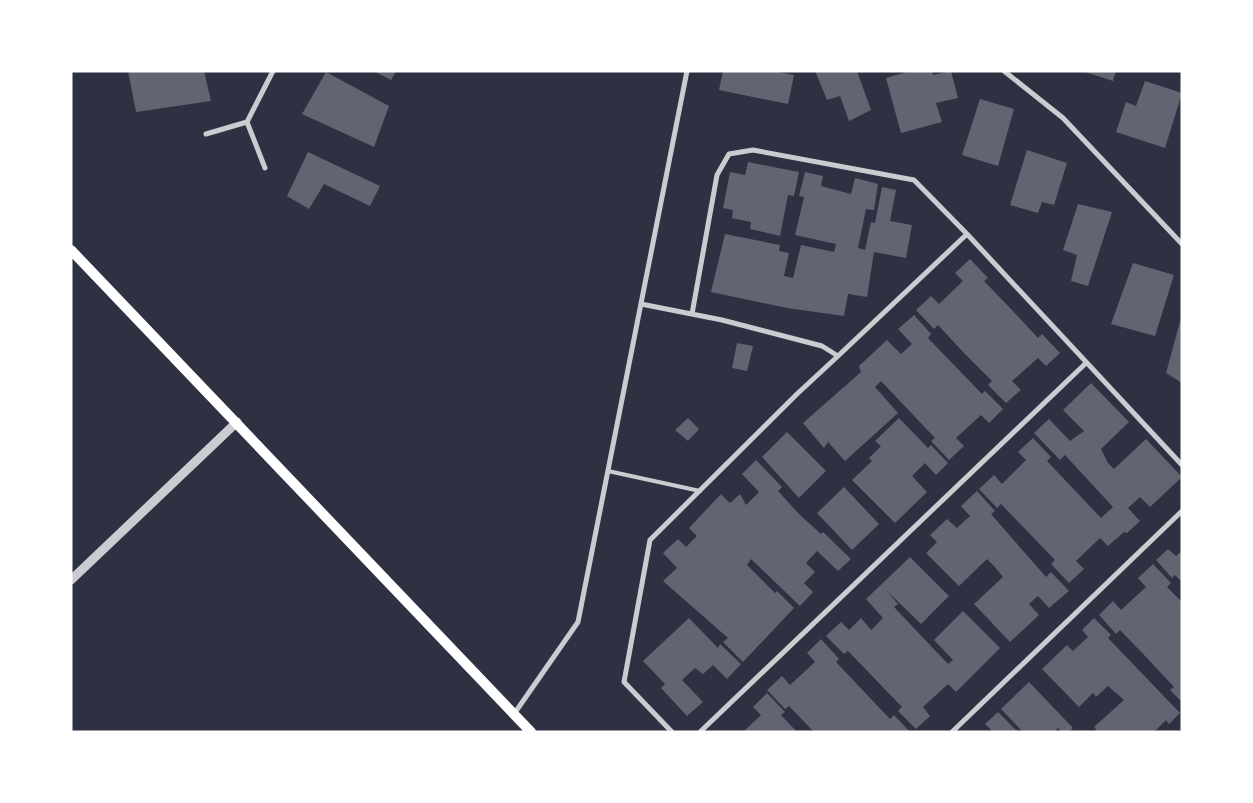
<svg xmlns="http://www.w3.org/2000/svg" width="1253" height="803" font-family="'Roboto Condensed',sans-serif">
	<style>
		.building { fill: #626471 }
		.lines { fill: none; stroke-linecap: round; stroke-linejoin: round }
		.service { stroke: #caccd0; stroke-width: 4 }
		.minor { stroke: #caccd0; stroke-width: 5 }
		.tertiary { stroke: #caccd0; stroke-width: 9 }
		.secondary { stroke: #fff; stroke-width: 10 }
	</style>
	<rect width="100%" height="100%" fill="#2d3142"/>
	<path class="building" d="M 128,71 L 204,71 L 211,101 L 136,112 Z
		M 374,71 L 396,71 L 391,80 Z
		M 723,71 L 773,71 L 794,75 L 788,104 L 719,90 Z
		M 815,71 L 857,71 L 871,110 L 849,121 L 840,96 L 827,100 Z
		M 910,71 L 932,71 L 933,75 L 951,71 L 958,98 L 936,103 L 942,122 L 901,133 L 886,78 Z
		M 1082,71 L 1116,71 L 1113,81 Z
		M 326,72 L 389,106 L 374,147 L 302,114 Z
		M 1145,81 L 1182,93 L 1165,148 L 1116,132 L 1126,102 L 1136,106 Z
		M 980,99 L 1014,109 L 998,166 L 962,155 Z
		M 1027,150 L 1067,163 L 1054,205 L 1042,202 L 1038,213 L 1010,205 Z
		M 308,152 L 380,186 L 370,206 L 324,184 L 309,209 L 287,196 Z
		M 748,162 L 799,172 L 794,196 L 788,195 L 780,236 L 750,229 L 751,222 L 732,218 L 733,210 L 723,208 L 730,172 L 745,175 Z
		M 805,172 L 823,176 L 821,186 L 851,194 L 855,178 L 878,184 L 874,210 L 866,209 L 858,248 L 865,250 L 871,222 L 875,223 L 882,187 L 896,190 L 890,221 L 912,225 L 906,258 L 874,252 L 867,297 L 848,294 L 844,316 L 787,308 L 711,292 L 725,234 L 780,245 L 779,251 L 789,253 L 784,276 L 793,278 L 801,245 L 834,252 L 836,244 L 795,235 L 804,197 L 799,196 Z
		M 1078,204 L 1112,212 L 1088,286 L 1071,281 L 1077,255 L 1063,250 Z
		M 970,259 L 988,278 L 984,281 L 1011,309 L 1038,338 L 1042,334 L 1060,353 L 1046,366 L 1038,358 L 1012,381 L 1021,390 L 1006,403 L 988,385 L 992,381 L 964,353 L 938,325 L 934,329 L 916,310 L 931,296 L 939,304 L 963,281 L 955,273 Z
		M 1133,263 L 1174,275 L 1155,336 L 1111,324 Z
		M 914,315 L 931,334 L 928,338 L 954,365 L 982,394 L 985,391 L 1003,409 L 989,423 L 981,415 L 968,427 L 956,438 L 964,446 L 949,460 L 931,441 L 935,438 L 881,381 L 875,387 L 898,413 L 845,461 L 828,442 L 824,448 L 803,423 L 861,372 L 859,366 L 887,340 L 901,354 L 912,344 L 898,329 Z
		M 1181,318 L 1182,318 L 1182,383 L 1166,373 Z
		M 737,343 L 753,346 L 747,371 L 732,368 Z
		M 1091,383 L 1129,422 L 1101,449 L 1108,463 L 1114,469 L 1146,439 L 1182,477 L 1150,507 L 1140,497 L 1128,508 L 1140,521 L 1127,533 L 1124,532 L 1108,546 L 1100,538 L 1076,561 L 1084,569 L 1069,583 L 1051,564 L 1055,560 L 1001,504 L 997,508 L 979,489 L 994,475 L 1002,484 L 1026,460 L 1018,452 L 1033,438 L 1051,457 L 1047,461 L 1101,518 L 1113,507 L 1065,455 L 1060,460 L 1034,433 L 1049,419 L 1070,441 L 1084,431 L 1063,410 Z
		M 688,418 L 699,429 L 688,441 L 675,430 Z
		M 899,418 L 928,448 L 931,445 L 948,463 L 936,475 L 925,463 L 912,476 L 927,492 L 895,523 L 852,480 L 872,461 L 869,458 L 881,446 L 875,441 Z
		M 787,432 L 826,471 L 799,498 L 762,457 Z
		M 756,460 L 782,487 L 778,491 L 799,514 L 821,534 L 823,532 L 851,559 L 838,571 L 817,551 L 806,563 L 815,572 L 804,583 L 813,592 L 800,606 L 751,559 L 747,565 L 775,593 L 777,591 L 794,608 L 743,662 L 723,642 L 728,638 L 663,581 L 677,568 L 663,553 L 678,539 L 686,547 L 697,536 L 689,528 L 721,494 L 730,503 L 740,494 L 746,505 L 759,492 L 742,474 Z
		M 844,487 L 879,524 L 852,550 L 817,513 Z
		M 977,491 L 995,511 L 991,514 L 1046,577 L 1051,572 L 1069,591 L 1049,608 L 1038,596 L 1029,604 L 1039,615 L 1010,642 L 974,604 L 1003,577 L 994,566 L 987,559 L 959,586 L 926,553 L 937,542 L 930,535 L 947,519 L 957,528 L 970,516 L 961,506 Z
		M 1168,549 L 1176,556 L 1182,551 L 1182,582 L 1175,575 L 1172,578 L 1156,560 Z
		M 910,557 L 949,596 L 921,624 L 886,590 L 898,604 L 894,607 L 948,664 L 953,660 L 934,640 L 963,611 L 1000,648 L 956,692 L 948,684 L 923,707 L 930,716 L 916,729 L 898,711 L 902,707 L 848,651 L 844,654 L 826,636 L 841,622 L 849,630 L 861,618 L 871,630 L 883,618 L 866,599 Z
		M 1153,564 L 1171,583 L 1167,587 L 1182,602 L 1182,702 L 1170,690 L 1174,687 L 1147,658 L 1120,630 L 1116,634 L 1099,615 L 1113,601 L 1121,610 L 1146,587 L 1138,578 Z
		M 689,618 L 718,648 L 720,644 L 741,664 L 727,679 L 713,665 L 703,674 L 695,668 L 682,680 L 703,702 L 687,716 L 661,688 L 665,684 L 643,661 Z
		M 1094,618 L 1111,635 L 1108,638 L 1180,713 L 1169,724 L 1166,720 L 1154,732 L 1098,732 L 1094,727 L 1124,700 L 1108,686 L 1096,697 L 1093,693 L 1079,707 L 1042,669 L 1067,645 L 1073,651 L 1088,637 L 1082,630 Z
		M 821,639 L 839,659 L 836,662 L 890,719 L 894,715 L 910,732 L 814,732 L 789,706 L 785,709 L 767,690 L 782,676 L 790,685 L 815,662 L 807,653 Z
		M 1029,682 L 1073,728 L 1069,732 L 1062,732 L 1058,728 L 1054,732 L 1023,732 L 1001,709 Z
		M 767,693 L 785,712 L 781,715 L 797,732 L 743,732 L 761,715 L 753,707 Z
		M 998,712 L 1018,732 L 993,732 L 985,724 Z"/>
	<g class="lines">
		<path class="service" d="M 608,471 L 700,491"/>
		<path class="minor" d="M 1004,71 L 1063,118 L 1182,244
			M 247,122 L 265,168
			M 206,134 L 247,122 L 273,71
			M 641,304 L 722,320 L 822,346 L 838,356 L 967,234
			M 692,314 L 717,175 L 729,154 L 753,150 L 914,180 L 967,234 L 1182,465
			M 514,714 L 578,622 L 687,71
			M 672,732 L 624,682 L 650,540 L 797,394 L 838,356
			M 700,732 L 1086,363
			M 952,732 L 1182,511"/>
		<path class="tertiary" d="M 71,580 L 237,422"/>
		<path class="secondary" d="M 71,250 L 531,732"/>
	</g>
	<rect width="1253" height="803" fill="none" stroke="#ffffff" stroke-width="145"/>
</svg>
